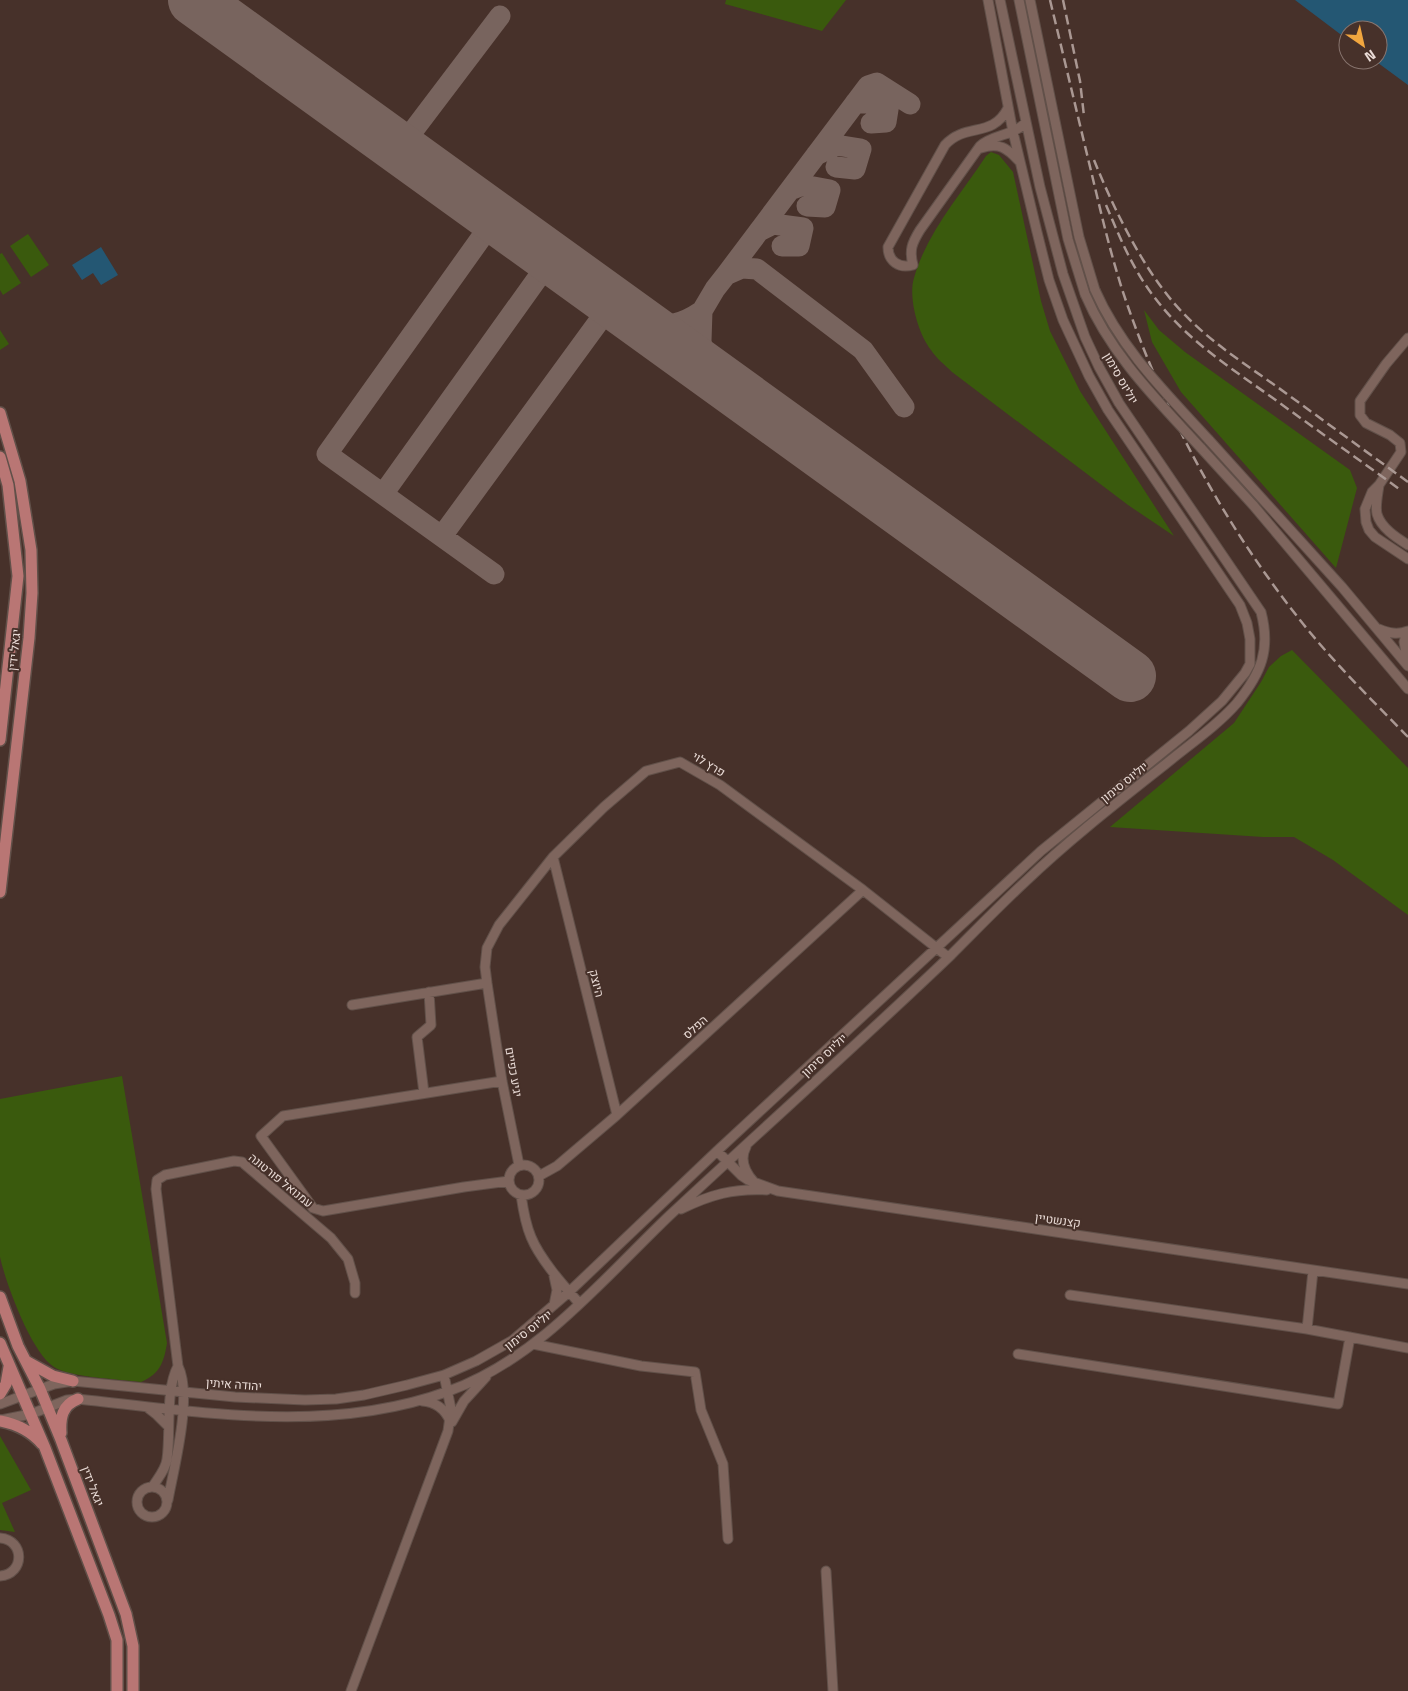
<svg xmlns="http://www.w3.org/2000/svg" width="1408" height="1691" font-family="'Titillium Web',Heebo,sans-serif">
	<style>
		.green { fill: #3a5a0d }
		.water { fill: #245773 }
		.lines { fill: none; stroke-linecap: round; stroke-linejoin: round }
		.taxiway { stroke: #78645e; stroke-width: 21 }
		.runway { stroke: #78645e; stroke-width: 52 }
		.minor-casing { stroke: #615049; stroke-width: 11 }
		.major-casing { stroke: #615049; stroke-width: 14 }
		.minor { stroke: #7e655d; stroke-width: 9 }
		.major { stroke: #b97674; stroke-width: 11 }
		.rail { stroke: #aa9893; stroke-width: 2.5; stroke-dasharray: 10 5; stroke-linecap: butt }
		.minor-bridge-casing { stroke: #615049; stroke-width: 11; stroke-linecap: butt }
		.minor-bridge { stroke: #7e655d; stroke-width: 9 }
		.labels { text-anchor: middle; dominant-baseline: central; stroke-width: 4; stroke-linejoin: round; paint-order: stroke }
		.street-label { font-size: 12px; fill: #eadcd7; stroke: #47312a }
	</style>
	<rect width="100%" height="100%" fill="#47312a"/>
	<path class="green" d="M 726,0 L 846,0 L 822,31 L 725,4 Z
		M 991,152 L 999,155 L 1013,172 L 1041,301 L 1050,331 L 1080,391 L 1174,536 L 1128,505 L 952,372 C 945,365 936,358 931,350 C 918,334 908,297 914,278 C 926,234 961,194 986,156 Z
		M 28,234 L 49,265 L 31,277 L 10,246 Z
		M 2,253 L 21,283 L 3,295 L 0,290 L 0,254 Z
		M 1144,310 L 1159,330 L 1185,352 L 1350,470 L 1357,488 L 1336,568 L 1181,392 L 1152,342 Z
		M 0,330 L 9,344 L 0,350 Z
		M 1292,650 L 1408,768 L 1408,915 L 1333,860 L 1294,837 L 1263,837 L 1110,827 L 1234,723 L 1261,682 L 1269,667 L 1281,656 Z
		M 122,1076 L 167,1343 C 164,1362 160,1374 141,1382 C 120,1379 72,1378 54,1367 C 31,1352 6,1284 0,1257 L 0,1099 Z
		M 0,1436 L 31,1490 L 2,1503 L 15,1532 L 0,1530 Z"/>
	<path class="water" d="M 1295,0 L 1408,0 L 1408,85 L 1374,60 L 1378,60 L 1378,30 L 1348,30 L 1348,40 Z
		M 101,247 L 118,275 L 101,285 L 93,273 L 82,280 L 72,265 Z"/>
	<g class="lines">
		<path class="taxiway" d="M 855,103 L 889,103 L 886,122 L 871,123
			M 400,148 L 500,16
			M 816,155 L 836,145 L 861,149 L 855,169 L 836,167
			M 790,190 L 803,185 L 830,190 L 825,207 L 807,206
			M 759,231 L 773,224 L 803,228 L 799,246 L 782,246
			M 726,275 L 868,86 L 877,83 L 910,104
			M 642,323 C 668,327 680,326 702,311
			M 715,376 L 704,358 L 701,341 L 702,311 L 715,289 L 726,275 L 742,268 L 757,269 L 863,350 L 904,407
			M 383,494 L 552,258
			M 442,536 L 613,302
			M 494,574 L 327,454 L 496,217"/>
		<path class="runway" d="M 194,0 L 1130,676"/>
		<defs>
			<path id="minor" d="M 1019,0 L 1068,239 L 1085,294
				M 1030,0 L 1079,237 L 1095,290
				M 1008,108 C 992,139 966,122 945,145 L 888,247 C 888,261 899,269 913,265 C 909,250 912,243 920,230 L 980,146 C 993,134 1014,136 1026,122
				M 981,148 C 999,142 1007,148 1019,161
				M 1408,338 L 1386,364 L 1360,401 L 1360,415 L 1366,423 L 1390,435 L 1400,443 L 1401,452 L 1379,485 L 1372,492 L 1365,509 L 1366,522 L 1369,530 L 1375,537 L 1408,559
				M 1209,440 L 1342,587 L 1408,666
				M 1201,448 L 1253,505 L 1408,689
				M 1379,485 C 1378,494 1375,505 1377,514 C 1381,528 1397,538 1408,545
				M 1379,629 C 1389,633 1397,635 1408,631
				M 1407,632 L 1404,642 L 1408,663
				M 553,857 L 617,1115
				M 352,1005 L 487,983
				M 502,1081 L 283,1116 L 261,1136 L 313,1208 L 323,1211 L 464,1187 L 509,1181
				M 424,1093 L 417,1037 L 431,1025 L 429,992
				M 746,1147 C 739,1160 745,1172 754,1182
				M 717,1151 L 742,1176 L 748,1180 L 778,1191 L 1408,1284
				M509 1180a15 15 0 1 1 30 0a15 15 0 1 1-30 0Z
				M 519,1165 L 502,1081 L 487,983 L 485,967 L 487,948 L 499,925 L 553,857 L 604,807 L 646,771 L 680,762 L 720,785 L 863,890 L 948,957
				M 539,1176 L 557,1166 L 617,1115 L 863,890
				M 521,1195 C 523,1209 525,1223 531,1237 C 540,1259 563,1285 579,1303
				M 681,1209 C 710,1195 733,1188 767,1190
				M 1070,1295 L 1307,1329 L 1408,1348
				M 554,1305 L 557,1290 L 554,1276
				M 1307,1329 L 1313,1271
				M 533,1344 L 641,1366 L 695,1372 L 701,1410 L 723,1464 L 728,1539
				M 1018,1354 L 1338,1404 L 1350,1337
				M 422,1401 C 435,1402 445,1409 450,1421
				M 0,1404 L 54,1384 L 73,1381 L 235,1397 L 305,1400 L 336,1399 L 364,1395 L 407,1385 L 444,1375 L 476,1361 L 513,1340 L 569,1292 L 717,1151 L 1041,851 L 1189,731 L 1222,701 L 1245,673 L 1250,664 L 1250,639 L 1247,623 L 1240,605 L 1108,410 L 1089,376 L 1063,320 L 1049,280 L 1037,232 L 1013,132 L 988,0
				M 148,1408 L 157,1415 L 168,1426
				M 0,1420 L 31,1414 L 67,1400 L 78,1399 C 200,1412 329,1435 449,1391 C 538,1359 602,1280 669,1216 C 762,1129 858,1044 950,956 C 975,931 1000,905 1026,881 C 1070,839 1119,801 1167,763 C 1190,744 1217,726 1237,703 C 1261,673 1271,650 1261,612 L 1119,403 L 1099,367 L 1085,337 L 1063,274 L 1040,187 L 1000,0
				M 452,1422 L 464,1401 L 486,1377
				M 153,1486 C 158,1478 166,1469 167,1459 C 171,1432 165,1390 178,1366
				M137 1502a15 15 0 1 1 30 0a15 15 0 1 1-30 0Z
				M 168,1500 C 174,1467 193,1396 178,1366 L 156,1189 L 157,1180 L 165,1175 L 234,1161 L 242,1162 L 331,1238 L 348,1259 L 355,1283 L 355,1293
				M 0,1538 C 25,1540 25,1574 0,1576
				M 826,1571 L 833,1691
				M 351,1691 L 448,1431 L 451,1409 L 444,1375"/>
			<path id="major" d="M 0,413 L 20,481 L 31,550 L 32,593 L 29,638 L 0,892
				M 0,457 L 8,485 L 18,576 L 0,740
				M 0,1297 L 18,1346 L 40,1389 L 61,1440 L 126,1614 L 133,1646 L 133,1691
				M 0,1343 L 45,1448 L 109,1615 L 117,1640 L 117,1691
				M 26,1361 L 53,1376 L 73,1381
				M 0,1394 L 6,1384 L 9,1367
				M 0,1421 C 16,1424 31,1431 42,1444
				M 61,1433 C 60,1418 62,1405 78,1399"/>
		</defs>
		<use href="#minor" class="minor-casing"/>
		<use href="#major" class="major-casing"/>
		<use href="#minor" class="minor"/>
		<use href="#major" class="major"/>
		<path class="rail" d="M 1050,0 C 1064,58 1078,117 1092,175 C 1102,217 1112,260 1126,301 C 1166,417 1224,524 1300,620 C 1333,662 1371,699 1408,737
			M 1063,0 L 1080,81 L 1084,116
			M 1094,160 C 1113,207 1140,263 1173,302 C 1202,336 1239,360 1276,386 C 1320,418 1364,450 1408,482
			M 1106,205 C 1120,238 1133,270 1155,298 C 1186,339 1229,367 1270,396 C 1314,428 1358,459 1402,491"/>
		<defs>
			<path id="minor-bridge" d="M 1095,290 C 1121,349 1166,393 1209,440
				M 1085,294 C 1111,355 1157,400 1201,448"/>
		</defs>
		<use href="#minor-bridge" class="minor-bridge-casing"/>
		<use href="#minor-bridge" class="minor-bridge"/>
	</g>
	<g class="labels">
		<g class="street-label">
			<text transform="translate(1121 378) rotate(60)">יוליוס סימון</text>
			<text transform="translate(14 650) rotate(-84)">יגאל ידין</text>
			<text transform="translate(709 764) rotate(31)">פרץ לוי</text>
			<text transform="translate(1124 782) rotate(-39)">יוליוס סימון</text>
			<text transform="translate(597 983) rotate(76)">היוצק</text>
			<text transform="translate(695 1027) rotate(-42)">הפלס</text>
			<text transform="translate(824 1055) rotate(-43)">יוליוס סימון</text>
			<text transform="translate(514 1072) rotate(80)">יגיע כפיים</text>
			<text transform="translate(281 1180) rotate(39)">עמנואל פורטונה</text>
			<text transform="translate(1058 1220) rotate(8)">קצנשטיין</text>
			<text transform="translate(528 1330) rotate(-38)">יוליוס סימון</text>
			<text transform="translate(234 1384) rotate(4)">יהודה איתין</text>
			<text transform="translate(93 1486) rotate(69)">יגאל ידין</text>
		</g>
	</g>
	<g transform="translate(1363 45) rotate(146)"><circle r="24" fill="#47312a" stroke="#88756f"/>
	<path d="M0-4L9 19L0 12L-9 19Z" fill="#f1a63f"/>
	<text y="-8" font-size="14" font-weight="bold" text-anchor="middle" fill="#eadcd7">N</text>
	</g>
</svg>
